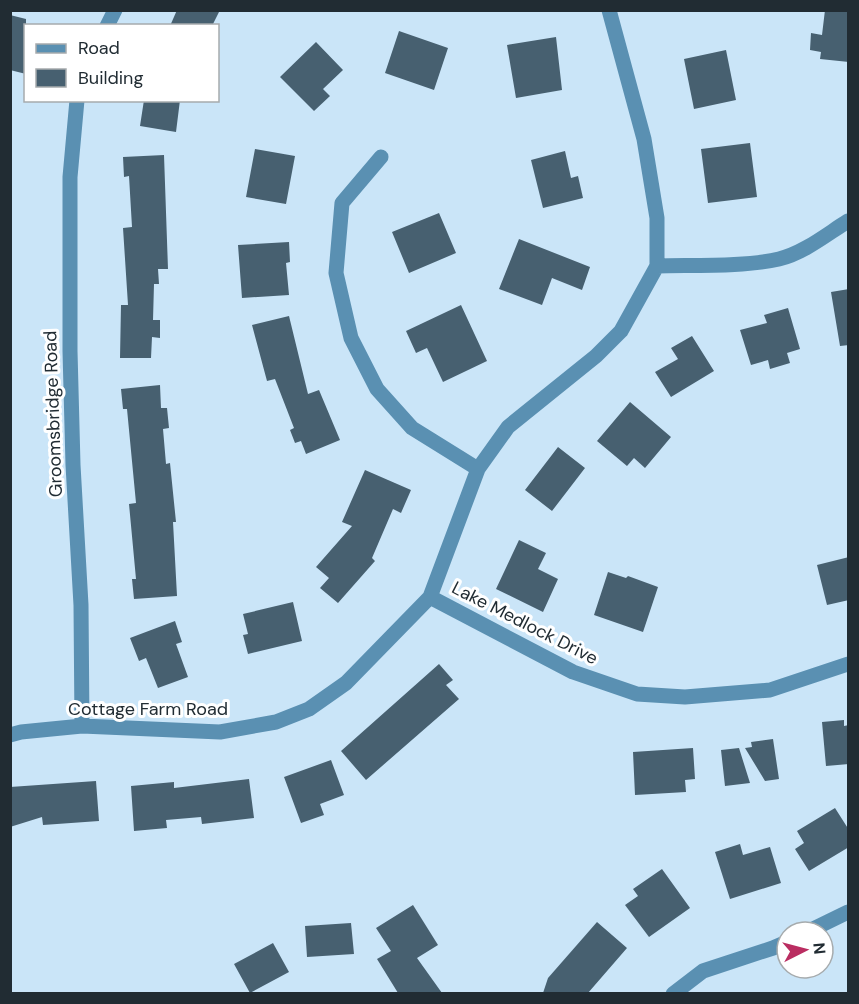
<svg xmlns="http://www.w3.org/2000/svg" width="859" height="1004" font-family="'DM Sans',sans-serif">
	<style>
		.building { fill: #476070 }
		.lines { fill: none; stroke-linecap: round; stroke-linejoin: round }
		.minor { stroke: #5a90b2; stroke-width: 15 }
		.labels { text-anchor: middle; dominant-baseline: central; stroke-width: 6; stroke-linejoin: round; paint-order: stroke }
		.street-label { font-size: 18px; fill: #212c33; stroke: #fff }
	</style>
	<rect width="100%" height="100%" fill="#cae5f8"/>
	<path class="building" d="M 177,10 L 220,10 L 212,26 L 170,26 Z
		M 825,10 L 849,10 L 849,62 L 820,59 L 821,52 L 810,50 L 811,33 L 822,35 Z
		M 10,15 L 26,19 L 26,74 L 10,70 Z
		M 399,31 L 448,48 L 434,90 L 385,73 Z
		M 556,37 L 562,90 L 516,98 L 507,45 Z
		M 316,42 L 343,70 L 323,89 L 330,96 L 314,111 L 280,77 Z
		M 726,50 L 736,100 L 694,109 L 684,59 Z
		M 144,100 L 180,100 L 176,132 L 140,126 Z
		M 750,143 L 757,197 L 708,203 L 701,149 Z
		M 255,149 L 295,156 L 286,204 L 246,197 Z
		M 565,151 L 571,178 L 578,176 L 583,198 L 543,208 L 531,160 Z
		M 164,155 L 168,269 L 158,269 L 159,284 L 154,284 L 153,320 L 160,320 L 160,338 L 152,337 L 151,358 L 120,358 L 121,305 L 128,305 L 123,228 L 132,227 L 129,176 L 124,177 L 123,157 Z
		M 439,213 L 456,253 L 409,273 L 392,232 Z
		M 519,239 L 590,267 L 582,290 L 552,278 L 542,305 L 499,289 Z
		M 289,242 L 290,262 L 286,263 L 289,295 L 242,298 L 238,245 Z
		M 849,289 L 849,345 L 840,346 L 831,292 Z
		M 461,305 L 487,361 L 443,382 L 427,348 L 416,353 L 406,331 Z
		M 788,308 L 800,349 L 787,353 L 790,363 L 770,369 L 768,360 L 751,365 L 740,330 L 767,323 L 764,315 Z
		M 289,316 L 308,394 L 319,390 L 340,440 L 306,454 L 301,441 L 295,443 L 290,430 L 294,428 L 275,379 L 267,381 L 252,325 Z
		M 692,336 L 714,371 L 671,397 L 655,372 L 678,359 L 671,348 Z
		M 160,385 L 161,408 L 167,408 L 169,428 L 163,429 L 166,464 L 170,463 L 176,522 L 173,522 L 177,596 L 134,599 L 132,579 L 136,579 L 129,504 L 136,503 L 127,409 L 123,409 L 121,389 Z
		M 630,402 L 671,437 L 645,468 L 634,458 L 627,466 L 597,441 Z
		M 558,447 L 585,468 L 552,511 L 525,490 Z
		M 365,470 L 411,490 L 401,513 L 393,509 L 372,558 L 375,561 L 338,603 L 320,588 L 329,578 L 316,567 L 352,526 L 342,522 Z
		M 519,540 L 546,553 L 538,569 L 558,579 L 543,612 L 496,589 Z
		M 849,557 L 849,600 L 827,605 L 817,565 Z
		M 608,572 L 626,578 L 628,576 L 658,587 L 643,632 L 594,615 Z
		M 293,602 L 302,641 L 248,654 L 243,635 L 248,634 L 243,614 Z
		M 175,621 L 182,642 L 176,644 L 188,677 L 158,688 L 146,658 L 139,661 L 130,638 Z
		M 439,664 L 453,680 L 446,685 L 459,699 L 366,780 L 341,751 Z
		M 844,720 L 844,726 L 849,725 L 849,764 L 826,766 L 822,722 Z
		M 773,739 L 779,779 L 765,781 L 745,748 L 752,747 L 751,742 Z
		M 693,748 L 695,779 L 685,780 L 686,792 L 635,795 L 633,752 Z
		M 739,748 L 750,783 L 725,786 L 721,750 Z
		M 331,760 L 344,795 L 320,804 L 324,815 L 301,823 L 284,777 Z
		M 249,779 L 254,818 L 202,824 L 201,817 L 166,820 L 167,828 L 134,831 L 131,786 L 174,782 L 174,788 Z
		M 96,781 L 99,821 L 43,825 L 42,817 L 10,827 L 10,787 Z
		M 835,808 L 849,830 L 849,847 L 809,871 L 795,849 L 804,843 L 797,831 Z
		M 740,844 L 743,855 L 770,847 L 781,883 L 730,899 L 715,852 Z
		M 662,869 L 690,908 L 649,937 L 625,905 L 638,896 L 633,889 Z
		M 413,905 L 438,945 L 417,958 L 442,993 L 398,993 L 377,959 L 391,951 L 376,928 Z
		M 597,922 L 627,948 L 588,993 L 543,993 L 548,978 Z
		M 351,923 L 354,954 L 307,957 L 305,926 Z
		M 273,943 L 289,972 L 250,993 L 234,964 Z"/>
	<g class="lines">
		<path class="minor" d="M 107,26 L 115,10
			M 77,100 L 70,177 L 70,351 L 73,465 L 81,605 L 82,726
			M 381,157 L 342,203 L 336,273 L 351,338 L 377,389 L 412,428 L 478,469
			M 657,266 C 694,265 745,267 779,259 C 804,253 827,234 848,221
			M 430,597 L 573,672 L 637,694 L 685,697 L 770,690 L 848,664
			M 10,735 L 21,732 L 82,726 L 220,732 L 276,722 L 309,709 L 346,683 L 430,597 L 478,469 L 508,427 L 596,356 L 621,331 L 657,266 L 657,218 L 644,139 L 609,10
			M 807,932 L 848,912
			M 673,994 L 703,971 L 773,948 L 787,942"/>
	</g>
	<g class="labels">
		<g class="street-label">
			<text transform="translate(53 414) rotate(-92)">Groomsbridge Road</text>
			<text transform="translate(525 623) rotate(27)">Lake Medlock Drive</text>
			<text x="148" y="709">Cottage Farm Road</text>
		</g>
	</g>
	<rect width="859" height="1004" fill="none" stroke="#212c33" stroke-width="24"/>
	<rect x="24" y="24" width="195" height="78" fill="#ffffff" stroke="#a6abad" stroke-width="1.5"/>
	<rect x="36" y="44" width="30" height="9" fill="#5a90b2" stroke="#a6abad" stroke-width="1.5"/>
	<text x="78" y="54" font-size="18" fill="#212c33">Road</text>
	<rect x="36" y="69" width="30" height="18" fill="#476070" stroke="#a6abad" stroke-width="1.5"/>
	<text x="78" y="84" font-size="18" fill="#212c33">Building</text>
	<g transform="translate(805 950) rotate(84)"><circle r="28" fill="#ffffff" stroke="#a6abad" stroke-width="1.5"/>
	<path d="M0-4.5L10 22L0 15L-10 22Z" fill="#ba2d61"/>
	<text y="-9" font-size="16" font-weight="bold" text-anchor="middle" fill="#212c33">N</text>
	</g>
</svg>
